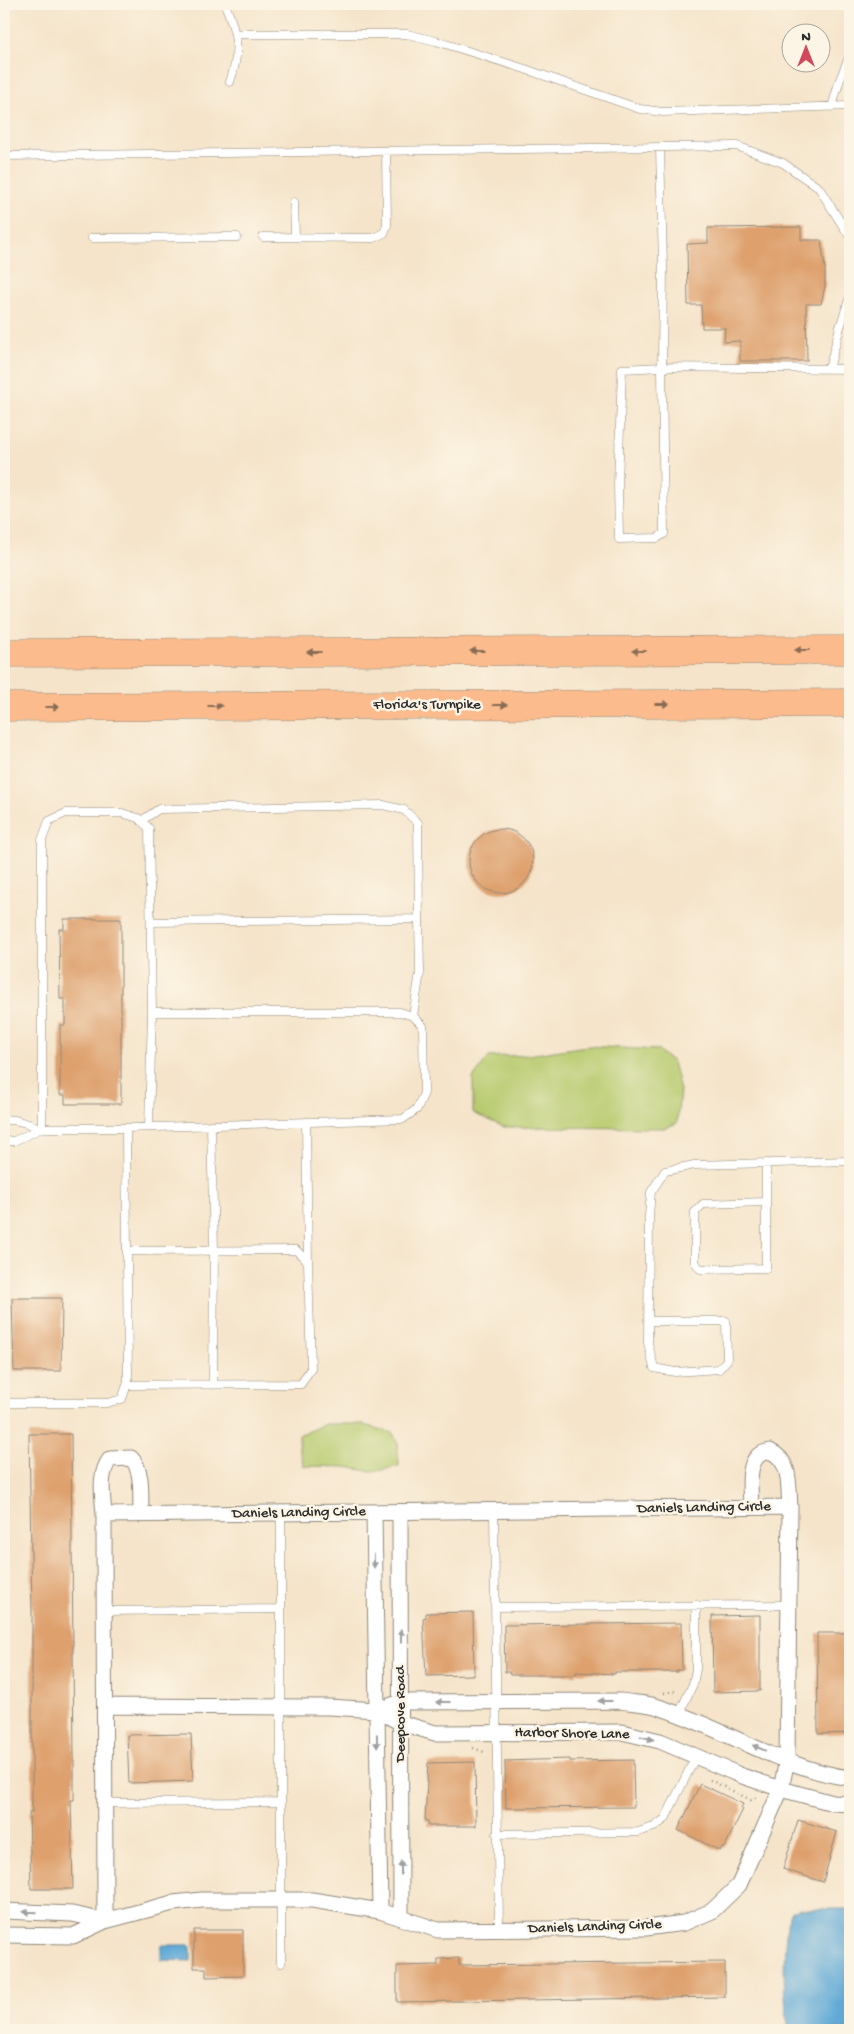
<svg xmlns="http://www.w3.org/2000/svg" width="854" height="2034" font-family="'Gochi Hand',sans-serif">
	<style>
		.green { fill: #b8cb6f; stroke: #727b4d }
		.water { fill: #5ea9d6; stroke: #446a80 }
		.building { fill: #dea16e }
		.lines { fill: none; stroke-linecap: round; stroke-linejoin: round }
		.service-casing { stroke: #90887a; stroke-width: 9 }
		.minor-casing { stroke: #90887a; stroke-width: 17 }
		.motorway-casing { stroke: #90887a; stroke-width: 29 }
		.path { stroke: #90887a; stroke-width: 2.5; stroke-dasharray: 1 4; stroke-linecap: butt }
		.service { stroke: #fff; stroke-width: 8 }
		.minor { stroke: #fff; stroke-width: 15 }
		.motorway { stroke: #fbbb8c; stroke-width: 28 }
		.oneway { fill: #896c57 }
		.oneway2 { fill: #a0a0a0 }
		.labels { text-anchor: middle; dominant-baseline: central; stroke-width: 5; stroke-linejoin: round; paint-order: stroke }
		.street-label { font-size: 15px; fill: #2b2b2b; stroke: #fcf5e5 }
	</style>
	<rect width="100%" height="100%" fill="#fcf5e5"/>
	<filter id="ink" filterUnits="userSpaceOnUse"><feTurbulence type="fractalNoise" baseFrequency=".02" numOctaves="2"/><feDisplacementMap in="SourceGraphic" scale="10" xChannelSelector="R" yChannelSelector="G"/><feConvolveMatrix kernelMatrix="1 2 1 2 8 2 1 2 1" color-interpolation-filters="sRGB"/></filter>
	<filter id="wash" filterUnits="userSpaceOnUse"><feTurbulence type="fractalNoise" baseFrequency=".0096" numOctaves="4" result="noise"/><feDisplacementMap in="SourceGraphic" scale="20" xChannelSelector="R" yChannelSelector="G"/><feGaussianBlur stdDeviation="1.12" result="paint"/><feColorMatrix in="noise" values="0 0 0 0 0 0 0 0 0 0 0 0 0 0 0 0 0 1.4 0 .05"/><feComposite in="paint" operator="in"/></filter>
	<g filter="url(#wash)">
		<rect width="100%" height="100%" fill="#f5e4ca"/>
		<path class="green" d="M 587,1046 L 657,1050 L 673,1062 L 680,1090 L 677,1123 L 665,1128 L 504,1127 L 473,1113 L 473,1078 L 489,1057 L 528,1055 Z
			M 325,1424 L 360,1424 L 393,1433 L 398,1444 L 399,1466 L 373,1472 L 346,1467 L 304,1466 L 299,1449 L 299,1435 Z"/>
		<path class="water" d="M 802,1909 L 850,1909 L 850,2030 L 789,2030 C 783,2001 782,1939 790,1912 Z
			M 161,1945 L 191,1945 L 191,1961 L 161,1960 Z"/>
		<g id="blocks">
			<path class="building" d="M 801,227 L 801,240 L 821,240 L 825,269 L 825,286 L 821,304 L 806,304 L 807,361 L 740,361 L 740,341 L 724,342 L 725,328 L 702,328 L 701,305 L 688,305 L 687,244 L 708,243 L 708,228 Z
				M469 861a32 32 0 1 1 64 0a32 32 0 1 1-64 0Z
				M 64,919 L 121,919 L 121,1104 L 65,1104 L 65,1095 L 60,1095 L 60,1025 L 65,1025 L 65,999 L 60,999 L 59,929 L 64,929 Z
				M 12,1298 L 62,1298 L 61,1371 L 14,1371 Z
				M 29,1434 L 71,1434 L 74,1762 L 74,1800 L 71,1800 L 73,1889 L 31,1889 L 29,1812 L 32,1812 L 32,1611 Z
				M 473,1612 L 474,1675 L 426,1676 L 423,1618 L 426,1617 L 426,1613 Z
				M 760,1615 L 760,1691 L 713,1692 L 712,1616 Z
				M 681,1623 L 682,1670 L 677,1670 L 677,1672 L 615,1672 L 615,1674 L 576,1672 L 576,1675 L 510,1675 L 509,1672 L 505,1672 L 504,1625 Z
				M 817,1633 L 850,1633 L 850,1733 L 818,1734 Z
				M 191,1734 L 193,1781 L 129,1783 L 127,1735 Z
				M 570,1759 L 570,1761 L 633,1760 L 634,1807 L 506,1808 L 505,1761 Z
				M 475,1762 L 476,1826 L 428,1826 L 428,1821 L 425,1821 L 428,1763 Z
				M 700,1784 L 743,1804 L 741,1808 L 743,1809 L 730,1836 L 724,1848 L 722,1847 L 720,1851 L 678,1830 Z
				M 798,1820 L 837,1832 L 823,1882 L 783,1869 Z
				M 194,1930 L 243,1930 L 243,1976 L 206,1977 L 206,1968 L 194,1968 Z
				M 459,1958 L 459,1965 L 725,1962 L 725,1997 L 397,2002 L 397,1966 L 438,1965 L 438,1959 Z"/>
		</g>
	</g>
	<g filter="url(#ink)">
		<use href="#blocks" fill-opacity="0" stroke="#90887a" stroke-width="1"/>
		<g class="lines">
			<defs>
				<path id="service" d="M 225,4 C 237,34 241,50 230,82
					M 236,34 L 407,34 L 436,41 L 525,69 L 640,109 L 663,112 L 850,106
					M 832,107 L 840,79 L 850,55
					M 660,148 L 663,266 L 662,367 L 850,369
					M 4,156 L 737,146 L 783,163 L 819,188 L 850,237
					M 294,202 L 295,237
					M 263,237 L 373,238 L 384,233 L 387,225 L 386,151
					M 92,238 L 237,237
					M 662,367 L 664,534 L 657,538 L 619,539 L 618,484 L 622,369 Z
					M 829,369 L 840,327 L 850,297
					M 141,821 L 159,809 L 383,805 L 404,810 L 418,823 L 419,919 L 151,922
					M 413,1016 L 420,973 L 419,919
					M 4,1120 L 15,1120 L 42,1128 L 126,1128 L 403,1119 L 417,1109 L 424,1093 L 423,1026 L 413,1016 L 400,1012 L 152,1012
					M 306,1122 L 308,1262
					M 211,1125 L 214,1250 L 213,1385
					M 42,1128 L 42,840 L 49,821 L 66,813 L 122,813 L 138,818 L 149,828 L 152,1012 L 149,1127
					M 4,1141 L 14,1141 L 42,1128
					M 766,1202 L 703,1204 L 695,1212 L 695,1262 L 700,1269 L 766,1268 L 766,1163
					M 649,1321 L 726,1321 L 727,1360 L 719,1369 L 675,1372 L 654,1368 L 648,1343 L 649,1216 L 651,1192 L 665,1171 L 694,1165 L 850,1161
					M 127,1385 L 301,1384 L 311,1368 L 308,1262 L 296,1250 L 127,1251
					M 4,1403 L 107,1403 L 122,1399 L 128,1382 L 126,1128
					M 494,1510 L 499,1929
					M 281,1513 L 281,1963
					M 495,1607 L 788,1605
					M 105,1611 L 281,1609
					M 679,1714 L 693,1684 L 696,1669 L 696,1605
					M 106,1803 L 281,1802
					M 497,1834 L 638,1832 L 654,1827 L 665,1819 L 696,1756"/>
				<path id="minor" d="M 751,1507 C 751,1493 746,1465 759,1455 C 762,1453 767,1452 770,1451 C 792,1461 788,1486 790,1507
					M 374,1512 L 380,1911
					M 400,1512 L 401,1917
					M 104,1515 C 103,1496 98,1475 110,1459 L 131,1458 C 144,1470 140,1498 141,1514
					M 106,1706 L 329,1707 L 377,1710 L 401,1702 L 621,1701 C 632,1703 644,1703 655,1706 C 719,1725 784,1770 850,1778
					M 377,1710 L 401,1723 L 435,1733 L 622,1732 L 660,1741 L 742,1776 L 781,1789 L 833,1803 L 850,1804
					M 4,1911 L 72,1914 L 105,1921
					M 4,1935 L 73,1936 L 105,1921 L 173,1903 L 202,1900 L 312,1900 L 380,1911 L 438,1930 L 646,1928 L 684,1923 L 712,1911 L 739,1885 L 781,1789 L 787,1760 L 790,1507 L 104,1515 L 105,1921"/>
				<path id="motorway" d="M 4,653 L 850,650
					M 4,707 L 850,703"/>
			</defs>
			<use href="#service" class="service-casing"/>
			<use href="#minor" class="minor-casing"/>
			<use href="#motorway" class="motorway-casing"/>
			<path class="path" d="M 664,1693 L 678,1691
				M 473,1748 L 487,1753
				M 710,1780 L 751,1800 L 757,1797"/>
			<use href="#service" class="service"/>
			<use href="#minor" class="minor"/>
			<use href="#motorway" class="motorway"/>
		</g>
		<defs><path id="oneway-solid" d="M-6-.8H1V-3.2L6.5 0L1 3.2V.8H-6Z" transform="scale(1.25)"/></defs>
		<g class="oneway">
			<use href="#oneway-solid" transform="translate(802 650) rotate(180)"/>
			<use href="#oneway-solid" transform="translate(477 651) rotate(180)"/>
			<use href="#oneway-solid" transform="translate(639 651) rotate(180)"/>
			<use href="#oneway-solid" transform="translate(314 652) rotate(180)"/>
			<use href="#oneway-solid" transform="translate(662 704)"/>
			<use href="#oneway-solid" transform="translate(500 705)"/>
			<use href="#oneway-solid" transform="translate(215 706)"/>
			<use href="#oneway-solid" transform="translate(52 707)"/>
		</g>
		<g class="oneway2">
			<use href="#oneway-solid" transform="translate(374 1561) rotate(89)"/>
			<use href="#oneway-solid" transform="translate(401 1636) rotate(-90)"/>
			<use href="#oneway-solid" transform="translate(605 1701) rotate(180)"/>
			<use href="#oneway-solid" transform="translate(443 1702) rotate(180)"/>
			<use href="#oneway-solid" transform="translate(647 1738) rotate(14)"/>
			<use href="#oneway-solid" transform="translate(377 1741) rotate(89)"/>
			<use href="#oneway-solid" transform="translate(759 1748) rotate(-157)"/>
			<use href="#oneway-solid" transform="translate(401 1868) rotate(-90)"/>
			<use href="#oneway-solid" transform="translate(30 1912) rotate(-178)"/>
		</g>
	</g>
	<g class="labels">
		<g class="street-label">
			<text x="427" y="705">Florida's Turnpike</text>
			<text transform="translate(704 1508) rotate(-1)">Daniels Landing Circle</text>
			<text transform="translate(299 1513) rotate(-1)">Daniels Landing Circle</text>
			<text transform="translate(401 1714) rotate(-90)">Deepcove Road</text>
			<text transform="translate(572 1734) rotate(1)">Harbor Shore Lane</text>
			<text transform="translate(595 1927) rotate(-2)">Daniels Landing Circle</text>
		</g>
	</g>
	<rect width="854" height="2034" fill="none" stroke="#fcf5e5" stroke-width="20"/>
	<g transform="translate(806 48)"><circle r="24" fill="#fcf5e5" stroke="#a8a49b"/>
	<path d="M0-4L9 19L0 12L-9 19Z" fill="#d1495b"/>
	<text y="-8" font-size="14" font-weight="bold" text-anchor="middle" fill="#2b2b2b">N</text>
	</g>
</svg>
